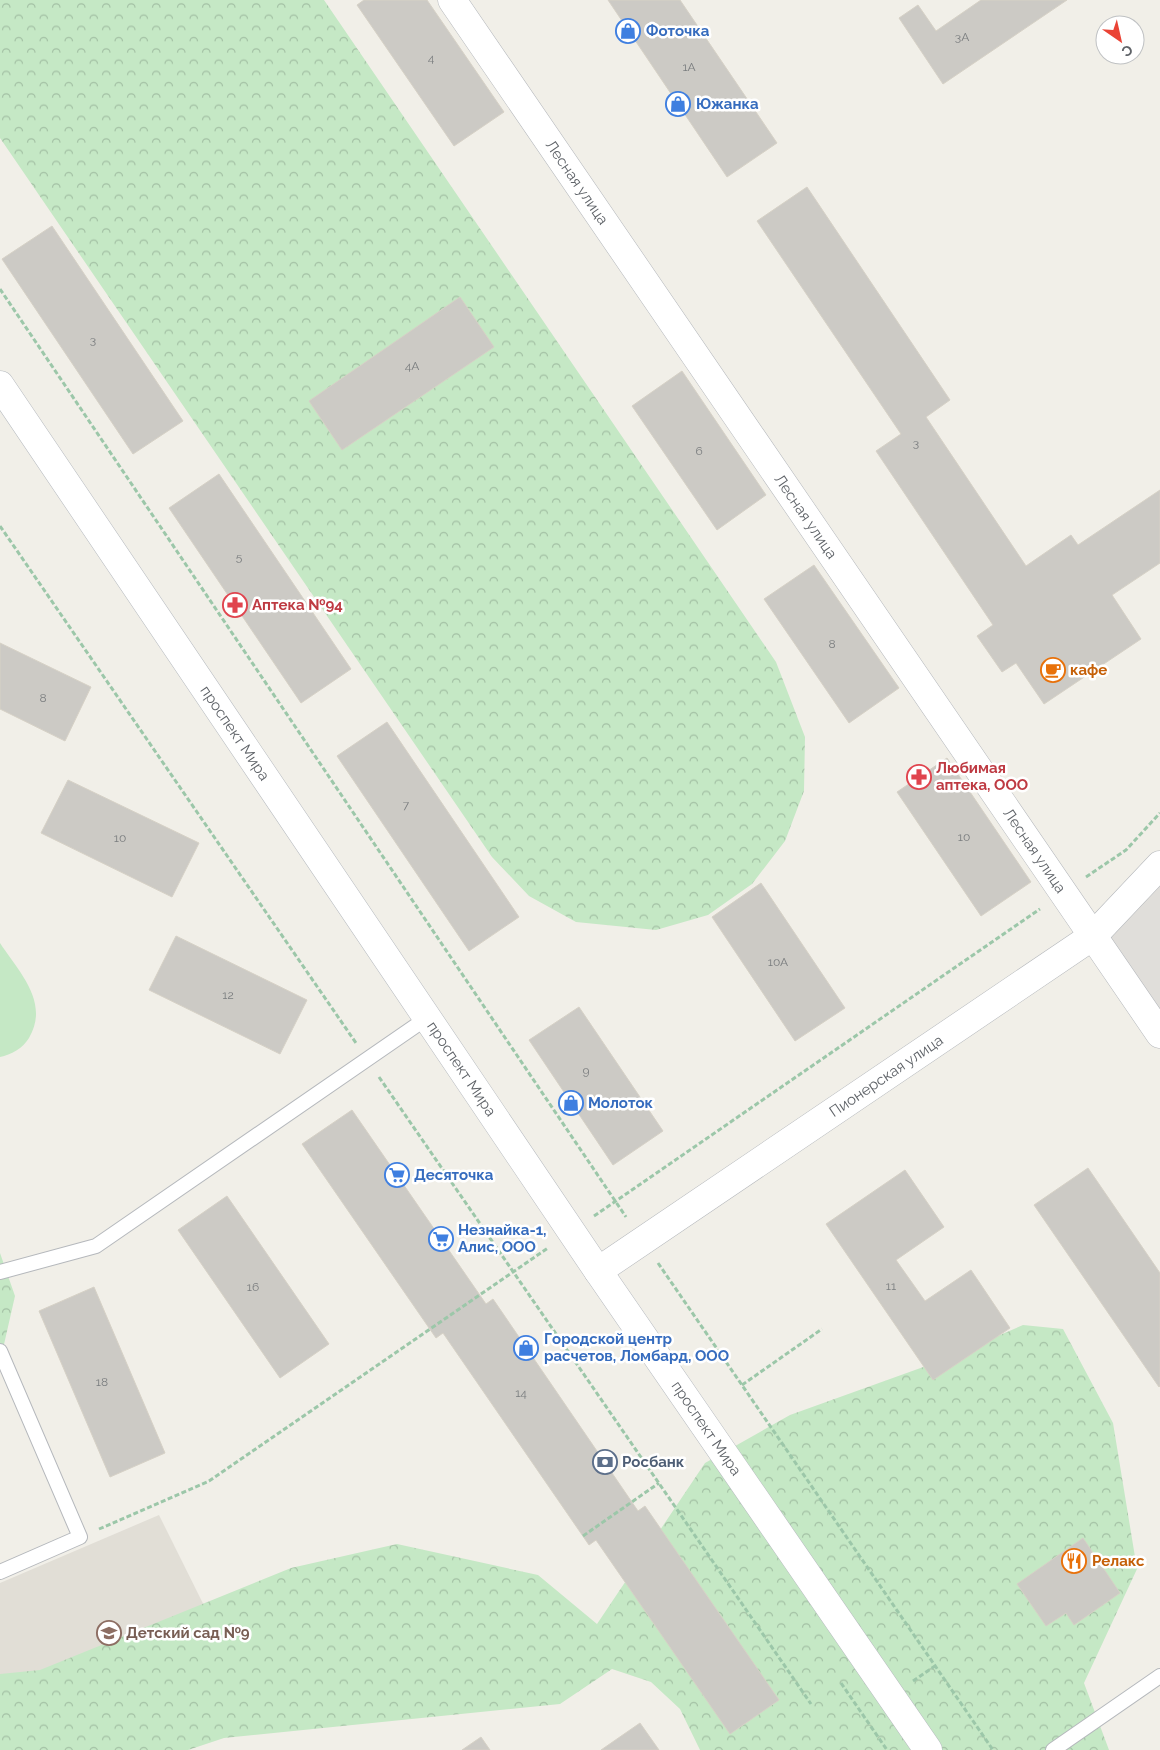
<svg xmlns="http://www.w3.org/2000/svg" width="1160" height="1750" font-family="Raleway,sans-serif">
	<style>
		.industrial { fill: #e0deda }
		.education { fill: #e1ded6 }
		.green { fill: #c5e8c5 }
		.forest { fill: url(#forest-crowns) }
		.building { fill: #cccac5; stroke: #d6d1c6 }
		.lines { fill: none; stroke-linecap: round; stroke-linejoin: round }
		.lane-casing { stroke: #b5b8bc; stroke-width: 16 }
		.street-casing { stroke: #b5b8bc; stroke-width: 29 }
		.secondary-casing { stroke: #b6babf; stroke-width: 29 }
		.path { stroke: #9cc7a9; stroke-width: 3; stroke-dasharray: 5 2.5; stroke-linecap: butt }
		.lane { stroke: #fff; stroke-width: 14 }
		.street { stroke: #fff; stroke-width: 28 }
		.secondary { stroke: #fff; stroke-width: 28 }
		.labels { text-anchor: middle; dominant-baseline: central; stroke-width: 5; stroke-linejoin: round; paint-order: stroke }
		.number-label { font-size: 12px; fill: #7a7d7f }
		.shop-label { font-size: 15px; font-weight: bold; fill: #366cbe; stroke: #fff; text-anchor: start }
		.street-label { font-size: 15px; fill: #5f6368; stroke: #fff }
		.health-label { font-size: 15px; font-weight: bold; fill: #be3a42; stroke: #fff; text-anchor: start }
		.food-label { font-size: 15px; font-weight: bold; fill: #c56008; stroke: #fff; text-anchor: start }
		.service-label { font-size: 15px; font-weight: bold; fill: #4e5e75; stroke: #fff; text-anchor: start }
		.education-label { font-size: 15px; font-weight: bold; fill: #785e54; stroke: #fff; text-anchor: start }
	</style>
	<defs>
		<pattern id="forest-crowns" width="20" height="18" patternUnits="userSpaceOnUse" patternTransform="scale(1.25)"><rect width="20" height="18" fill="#c5e8c5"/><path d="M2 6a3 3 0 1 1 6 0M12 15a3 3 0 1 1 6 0" fill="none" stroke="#a3c0a4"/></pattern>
	</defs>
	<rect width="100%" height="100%" fill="#f1efe8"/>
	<path class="industrial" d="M 1160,865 L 1160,1034 L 1093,936 Z"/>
	<path class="education" d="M 159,1515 L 242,1682 L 0,1750 L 0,1583 Z"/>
	<path class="green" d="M 0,943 C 19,972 50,1002 29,1038 C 23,1048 11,1055 0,1057 Z"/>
	<path class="forest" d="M 0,0 L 324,0 L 776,662 L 805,737 L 804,791 L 785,841 L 752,884 L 708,915 L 656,930 L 576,922 L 529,896 L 492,857 L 0,138 Z
		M 0,1253 L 15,1296 L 0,1362 Z
		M 1023,1325 L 1063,1329 L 1113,1423 L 1137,1569 L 1084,1683 L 1109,1750 L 700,1750 L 680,1709 L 651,1682 L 612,1669 L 560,1704 L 224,1738 L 188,1750 L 0,1750 L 0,1674 L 40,1670 L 291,1568 L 397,1544 L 538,1575 L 597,1624 L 705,1463 L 790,1415 L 940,1361 Z"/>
	<path class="building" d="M 364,0 L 427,0 L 504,112 L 454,146 L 357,5 Z
		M 608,0 L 680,0 L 777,143 L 727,177 Z
		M 981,0 L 1067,0 L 943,84 L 899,18 L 918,5 L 936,31 Z
		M 807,187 L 950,400 L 926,417 L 1026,566 L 1071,535 L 1078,545 L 1160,490 L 1160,563 L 1112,595 L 1141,639 L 1044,704 L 1016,663 L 1002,672 L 977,636 L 993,625 L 876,451 L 901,434 L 757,221 Z
		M 52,226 L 183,421 L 133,454 L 2,259 Z
		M 460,297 L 494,347 L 342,450 L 309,401 Z
		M 682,371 L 766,495 L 717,530 L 632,406 Z
		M 219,474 L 351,669 L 301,703 L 169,508 Z
		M 814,565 L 899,688 L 849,723 L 764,599 Z
		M 0,643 L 91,687 L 65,741 L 0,709 Z
		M 387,722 L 519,917 L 469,951 L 337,756 Z
		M 947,758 L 1031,882 L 981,916 L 897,792 Z
		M 68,780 L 199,843 L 172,897 L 41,833 Z
		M 761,883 L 845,1008 L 795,1041 L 712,917 Z
		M 176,936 L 307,1000 L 280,1054 L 149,990 Z
		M 579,1007 L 663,1131 L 613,1165 L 529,1040 Z
		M 352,1110 L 486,1304 L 493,1299 L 638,1511 L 645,1506 L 779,1700 L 730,1734 L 596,1540 L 589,1545 L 443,1333 L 436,1338 L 302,1144 Z
		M 1088,1168 L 1160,1273 L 1160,1386 L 1159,1387 L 1034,1205 Z
		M 905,1170 L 944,1227 L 896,1260 L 925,1301 L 971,1270 L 1010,1328 L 933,1380 L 826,1224 Z
		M 227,1196 L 329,1344 L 280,1378 L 178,1230 Z
		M 94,1287 L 165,1453 L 110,1477 L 39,1311 Z
		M 1083,1538 L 1120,1593 L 1074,1625 L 1066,1613 L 1046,1626 L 1017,1584 Z
		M 640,1723 L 659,1750 L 601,1750 Z
		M 481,1737 L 490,1750 L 462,1750 Z"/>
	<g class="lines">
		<defs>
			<path id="lane" d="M 0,1272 L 96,1246 L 427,1018
				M 0,1351 L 80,1537 L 0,1572
				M 1053,1750 L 1160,1676"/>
			<g id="street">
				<path id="s1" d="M 452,0 L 1160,1034"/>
				<path id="s2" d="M 598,1271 L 1093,936 L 1160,865"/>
			</g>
			<g id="secondary">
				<path id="s3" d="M 0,385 L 598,1271 L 928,1750"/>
			</g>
		</defs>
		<use href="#lane" class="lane-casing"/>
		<use href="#street" class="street-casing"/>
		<use href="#secondary" class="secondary-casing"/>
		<path class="path" d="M 0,289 L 626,1217
			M 0,526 L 356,1043
			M 1086,877 L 1126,850 L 1160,813
			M 379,1077 L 811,1704
			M 594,1216 L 1040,909
			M 658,1263 L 993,1750
			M 742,1385 L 822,1329
			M 99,1529 L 209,1481 L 548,1248
			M 583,1536 L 659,1483
			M 913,1681 L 935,1666
			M 841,1683 L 887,1750"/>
		<use href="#lane" class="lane"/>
		<use href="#street" class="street"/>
		<use href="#secondary" class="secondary"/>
	</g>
	<defs>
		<symbol id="shop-ring" viewBox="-11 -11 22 22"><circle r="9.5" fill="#fff" stroke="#3f7fe0" stroke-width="1.5"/><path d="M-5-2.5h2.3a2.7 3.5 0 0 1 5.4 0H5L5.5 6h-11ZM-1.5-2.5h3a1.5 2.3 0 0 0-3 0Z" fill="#3f7fe0"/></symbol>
		<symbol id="pharmacy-ring" viewBox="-11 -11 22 22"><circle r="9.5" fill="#fff" stroke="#e0444e" stroke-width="1.5"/><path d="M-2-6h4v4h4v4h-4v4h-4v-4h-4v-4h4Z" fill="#e0444e"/></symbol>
		<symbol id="cafe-ring" viewBox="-11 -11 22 22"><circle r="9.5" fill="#fff" stroke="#e8710a" stroke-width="1.5"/><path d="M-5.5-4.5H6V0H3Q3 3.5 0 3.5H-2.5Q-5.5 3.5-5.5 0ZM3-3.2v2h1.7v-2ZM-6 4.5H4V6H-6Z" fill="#e8710a"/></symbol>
		<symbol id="supermarket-ring" viewBox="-11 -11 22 22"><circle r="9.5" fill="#fff" stroke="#3f7fe0" stroke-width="1.5"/><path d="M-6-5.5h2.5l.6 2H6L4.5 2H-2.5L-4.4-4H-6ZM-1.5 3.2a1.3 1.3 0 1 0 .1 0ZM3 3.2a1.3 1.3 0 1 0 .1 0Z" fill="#3f7fe0"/></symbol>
		<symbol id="bank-ring" viewBox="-11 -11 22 22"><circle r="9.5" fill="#fff" stroke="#5c6f8a" stroke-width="1.5"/><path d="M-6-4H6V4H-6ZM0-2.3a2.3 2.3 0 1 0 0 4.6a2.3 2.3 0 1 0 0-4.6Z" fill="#5c6f8a"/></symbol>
		<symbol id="restaurant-ring" viewBox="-11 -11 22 22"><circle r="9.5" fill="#fff" stroke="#e8710a" stroke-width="1.5"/><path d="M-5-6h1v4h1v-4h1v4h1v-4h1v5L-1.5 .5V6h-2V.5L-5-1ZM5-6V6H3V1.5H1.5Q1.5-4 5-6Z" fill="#e8710a"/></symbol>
		<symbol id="school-ring" viewBox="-11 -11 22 22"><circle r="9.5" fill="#fff" stroke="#8d6e63" stroke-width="1.5"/><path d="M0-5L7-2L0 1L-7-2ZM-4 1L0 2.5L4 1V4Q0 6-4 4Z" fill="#8d6e63"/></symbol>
	</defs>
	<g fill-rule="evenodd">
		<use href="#shop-ring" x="614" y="17" width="28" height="28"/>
		<use href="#shop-ring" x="664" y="90" width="28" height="28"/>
		<use href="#pharmacy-ring" x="221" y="591" width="28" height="28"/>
		<use href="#cafe-ring" x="1039" y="656" width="28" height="28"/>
		<use href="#pharmacy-ring" x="905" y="763" width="28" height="28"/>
		<use href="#shop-ring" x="557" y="1089" width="28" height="28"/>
		<use href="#supermarket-ring" x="383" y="1161" width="28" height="28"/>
		<use href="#supermarket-ring" x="427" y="1225" width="28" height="28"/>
		<use href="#shop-ring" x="512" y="1334" width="28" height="28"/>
		<use href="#bank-ring" x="591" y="1448" width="28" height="28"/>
		<use href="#restaurant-ring" x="1060" y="1547" width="28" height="28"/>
		<use href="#school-ring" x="95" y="1619" width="28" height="28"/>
	</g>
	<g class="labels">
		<g class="number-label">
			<text x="962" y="37">3А</text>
			<text x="431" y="58">4</text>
			<text x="689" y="67">1А</text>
			<text x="93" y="340">3</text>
			<text x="412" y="366">4А</text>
			<text x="916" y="443">3</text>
			<text x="699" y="451">6</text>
			<text x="239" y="557">5</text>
			<text x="832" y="644">8</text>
			<text x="43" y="698">8</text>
			<text x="406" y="805">7</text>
			<text x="964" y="837">10</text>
			<text x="120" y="838">10</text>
			<text x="778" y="962">10А</text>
			<text x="228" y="995">12</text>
			<text x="586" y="1071">9</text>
			<text x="891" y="1286">11</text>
			<text x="253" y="1287">16</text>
			<text x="102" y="1382">18</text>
			<text x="521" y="1393">14</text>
		</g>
		<g class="shop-label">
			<text x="646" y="31">Фоточка</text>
			<text x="696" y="104">Южанка</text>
			<text x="588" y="1103">Молоток</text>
			<text x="414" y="1175">Десяточка</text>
			<text x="458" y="1230">Незнайка-1,<tspan x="458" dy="17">Алис, ООО</tspan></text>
			<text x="544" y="1339">Городской центр<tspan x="544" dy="17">расчетов, Ломбард, ООО</tspan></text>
		</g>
		<g class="street-label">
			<text stroke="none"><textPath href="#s1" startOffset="221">Лесная улица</textPath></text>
			<text stroke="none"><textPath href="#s1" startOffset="626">Лесная улица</textPath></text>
			<text stroke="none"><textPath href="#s3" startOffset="420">проспект Мира</textPath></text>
			<text stroke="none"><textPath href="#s1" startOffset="1031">Лесная улица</textPath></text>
			<text stroke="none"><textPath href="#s3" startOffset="825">проспект Мира</textPath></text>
			<text stroke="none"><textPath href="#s2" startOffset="348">Пионерская улица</textPath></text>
			<text stroke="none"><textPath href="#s3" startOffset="1260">проспект Мира</textPath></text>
		</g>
		<g class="health-label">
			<text x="252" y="605">Аптека №94</text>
			<text x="936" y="768">Любимая<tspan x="936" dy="17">аптека, ООО</tspan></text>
		</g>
		<g class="food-label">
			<text x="1070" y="670">кафе</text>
			<text x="1092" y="1561">Релакс</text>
		</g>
		<g class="service-label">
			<text x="622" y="1462">Росбанк</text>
		</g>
		<g class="education-label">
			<text x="126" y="1633">Детский сад №9</text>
		</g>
	</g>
	<g transform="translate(1120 40) rotate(146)"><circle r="24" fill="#ffffff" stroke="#bfc1c3"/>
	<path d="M0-4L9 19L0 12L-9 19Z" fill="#ea4335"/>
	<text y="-8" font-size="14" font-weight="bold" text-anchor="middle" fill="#5f6368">С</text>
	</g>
</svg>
